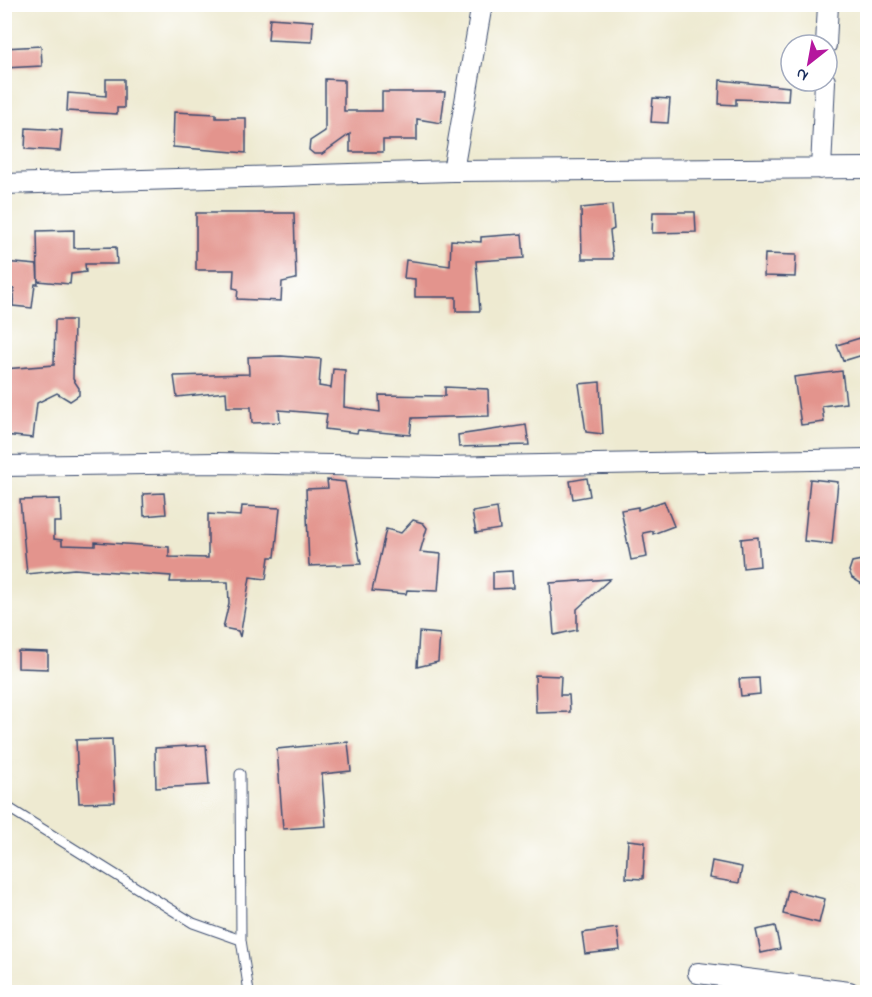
<svg xmlns="http://www.w3.org/2000/svg" width="872" height="997" font-family="'Indie Flower',sans-serif">
	<style>
		.building { fill: #e3948d }
		.lines { fill: none; stroke-linecap: round; stroke-linejoin: round }
		.service-casing { stroke: #3b4b6f; stroke-width: 11 }
		.minor-casing { stroke: #3b4b6f; stroke-width: 22 }
		.service { stroke: #fff; stroke-width: 9 }
		.minor { stroke: #fff; stroke-width: 20 }
	</style>
	<rect width="100%" height="100%" fill="#fff"/>
	<filter id="ink" filterUnits="userSpaceOnUse"><feTurbulence type="fractalNoise" baseFrequency=".0167" numOctaves="2"/><feDisplacementMap in="SourceGraphic" scale="12" xChannelSelector="R" yChannelSelector="G"/><feConvolveMatrix kernelMatrix="1 2 1 2 8 2 1 2 1" color-interpolation-filters="sRGB"/></filter>
	<filter id="wash" filterUnits="userSpaceOnUse"><feTurbulence type="fractalNoise" baseFrequency=".008" numOctaves="4" result="noise"/><feDisplacementMap in="SourceGraphic" scale="24" xChannelSelector="R" yChannelSelector="G"/><feGaussianBlur stdDeviation="1.35" result="paint"/><feColorMatrix in="noise" values="0 0 0 0 0 0 0 0 0 0 0 0 0 0 0 0 0 1.4 0 .05"/><feComposite in="paint" operator="in"/></filter>
	<g filter="url(#wash)">
		<rect width="100%" height="100%" fill="#eeead1"/>
		<g id="blocks">
			<path class="building" d="M 270,18 L 313,21 L 312,42 L 268,40 Z
				M 41,46 L 42,66 L 4,68 L 4,48 Z
				M 106,79 L 124,79 L 124,108 L 117,108 L 117,114 L 67,111 L 68,93 L 106,96 Z
				M 325,79 L 344,80 L 344,111 L 382,111 L 382,92 L 445,92 L 441,123 L 417,119 L 417,140 L 383,140 L 383,152 L 350,152 L 350,134 L 322,154 L 314,154 L 309,150 L 310,141 L 325,131 Z
				M 720,80 L 789,87 L 788,101 L 736,99 L 736,105 L 719,104 Z
				M 653,98 L 670,99 L 668,123 L 651,122 Z
				M 174,112 L 216,114 L 216,118 L 246,118 L 246,153 L 173,147 Z
				M 26,128 L 62,130 L 60,151 L 25,149 Z
				M 612,205 L 614,229 L 610,231 L 613,259 L 582,259 L 581,208 Z
				M 653,212 L 695,212 L 696,232 L 652,233 Z
				M 196,213 L 294,213 L 296,279 L 282,282 L 281,301 L 237,299 L 238,289 L 233,288 L 234,270 L 196,270 Z
				M 74,230 L 74,248 L 116,247 L 117,264 L 85,264 L 86,272 L 71,274 L 70,284 L 38,281 L 37,231 Z
				M 522,234 L 524,258 L 476,261 L 480,311 L 456,311 L 456,297 L 415,297 L 415,279 L 404,278 L 406,260 L 450,266 L 451,240 L 481,242 L 481,237 Z
				M 765,254 L 796,255 L 795,277 L 764,276 Z
				M 4,262 L 37,265 L 38,284 L 35,284 L 32,308 L 13,306 L 14,289 L 4,288 Z
				M 55,320 L 74,320 L 73,379 L 79,388 L 79,395 L 70,401 L 57,393 L 37,403 L 33,438 L 4,435 L 4,369 L 54,365 Z
				M 860,338 L 866,354 L 843,361 L 837,345 Z
				M 281,356 L 321,359 L 319,386 L 331,388 L 333,369 L 345,370 L 344,407 L 380,412 L 379,395 L 445,396 L 445,387 L 488,389 L 489,416 L 412,418 L 410,435 L 358,430 L 357,433 L 325,429 L 327,414 L 279,410 L 280,422 L 252,423 L 251,407 L 227,407 L 226,392 L 177,397 L 174,376 L 249,374 L 248,357 Z
				M 842,371 L 846,403 L 822,406 L 824,422 L 801,425 L 794,377 Z
				M 600,382 L 601,404 L 603,434 L 586,432 L 579,384 Z
				M 526,425 L 529,445 L 459,447 L 458,435 Z
				M 587,478 L 590,496 L 573,499 L 570,481 Z
				M 810,479 L 838,482 L 832,544 L 804,541 Z
				M 327,480 L 345,482 L 361,564 L 309,566 L 306,489 L 328,488 Z
				M 164,493 L 166,514 L 144,516 L 143,494 Z
				M 60,499 L 61,522 L 54,522 L 54,539 L 62,540 L 62,545 L 95,546 L 95,542 L 169,547 L 169,557 L 208,558 L 208,514 L 241,516 L 242,506 L 280,508 L 275,557 L 269,557 L 266,579 L 250,577 L 240,637 L 238,631 L 223,628 L 229,603 L 228,582 L 170,582 L 171,576 L 74,569 L 27,574 L 20,500 Z
				M 664,501 L 674,526 L 653,534 L 653,531 L 643,533 L 647,557 L 631,560 L 621,510 L 638,507 L 638,510 Z
				M 497,508 L 500,529 L 476,533 L 472,512 Z
				M 413,520 L 423,523 L 427,528 L 420,552 L 441,554 L 438,591 L 407,590 L 406,594 L 372,591 L 386,529 L 401,533 Z
				M 758,537 L 760,566 L 743,568 L 741,539 Z
				M 867,559 L 867,587 L 852,578 L 849,571 L 852,562 Z
				M 512,571 L 513,588 L 493,589 L 493,572 Z
				M 610,579 L 577,609 L 577,630 L 554,635 L 550,583 Z
				M 419,632 L 440,634 L 438,662 L 417,667 Z
				M 18,651 L 48,652 L 48,669 L 18,668 Z
				M 535,675 L 561,676 L 560,695 L 569,695 L 570,712 L 536,713 Z
				M 759,678 L 760,694 L 741,696 L 739,679 Z
				M 112,739 L 115,802 L 79,803 L 76,740 Z
				M 348,742 L 351,771 L 322,774 L 326,826 L 283,829 L 277,749 Z
				M 206,745 L 209,785 L 156,788 L 155,748 Z
				M 628,840 L 645,842 L 643,879 L 626,878 Z
				M 712,861 L 742,867 L 739,883 L 709,878 Z
				M 788,890 L 825,899 L 819,923 L 783,914 Z
				M 775,926 L 780,949 L 761,953 L 756,930 Z
				M 617,928 L 620,950 L 585,954 L 582,933 Z"/>
		</g>
	</g>
	<g filter="url(#ink)">
		<use href="#blocks" fill-opacity="0" stroke="#3b4b6f" stroke-width="1.5"/>
		<g class="lines">
			<defs>
				<path id="service" d="M 240,774 L 241,940 L 249,992
					M 4,805 L 193,923 L 241,940"/>
				<path id="minor" d="M 826,45 L 828,4
					M 821,169 L 825,81
					M 453,171 L 482,4
					M 4,184 L 453,171 L 868,168
					M 4,466 L 217,463 L 441,467 L 868,459
					M 698,973 L 849,992"/>
			</defs>
			<use href="#service" class="service-casing"/>
			<use href="#minor" class="minor-casing"/>
			<use href="#service" class="service"/>
			<use href="#minor" class="minor"/>
		</g>
	</g>
	<rect width="872" height="997" fill="none" stroke="#fff" stroke-width="24"/>
	<g transform="translate(809 63) rotate(211)"><circle r="28" fill="#ffffff" stroke="#a4acbf" stroke-width="1.5"/>
	<path d="M0-4.5L10 22L0 15L-10 22Z" fill="#b5179e"/>
	<text y="-9" font-size="16" font-weight="bold" text-anchor="middle" fill="#1b2f5e">N</text>
	</g>
</svg>
